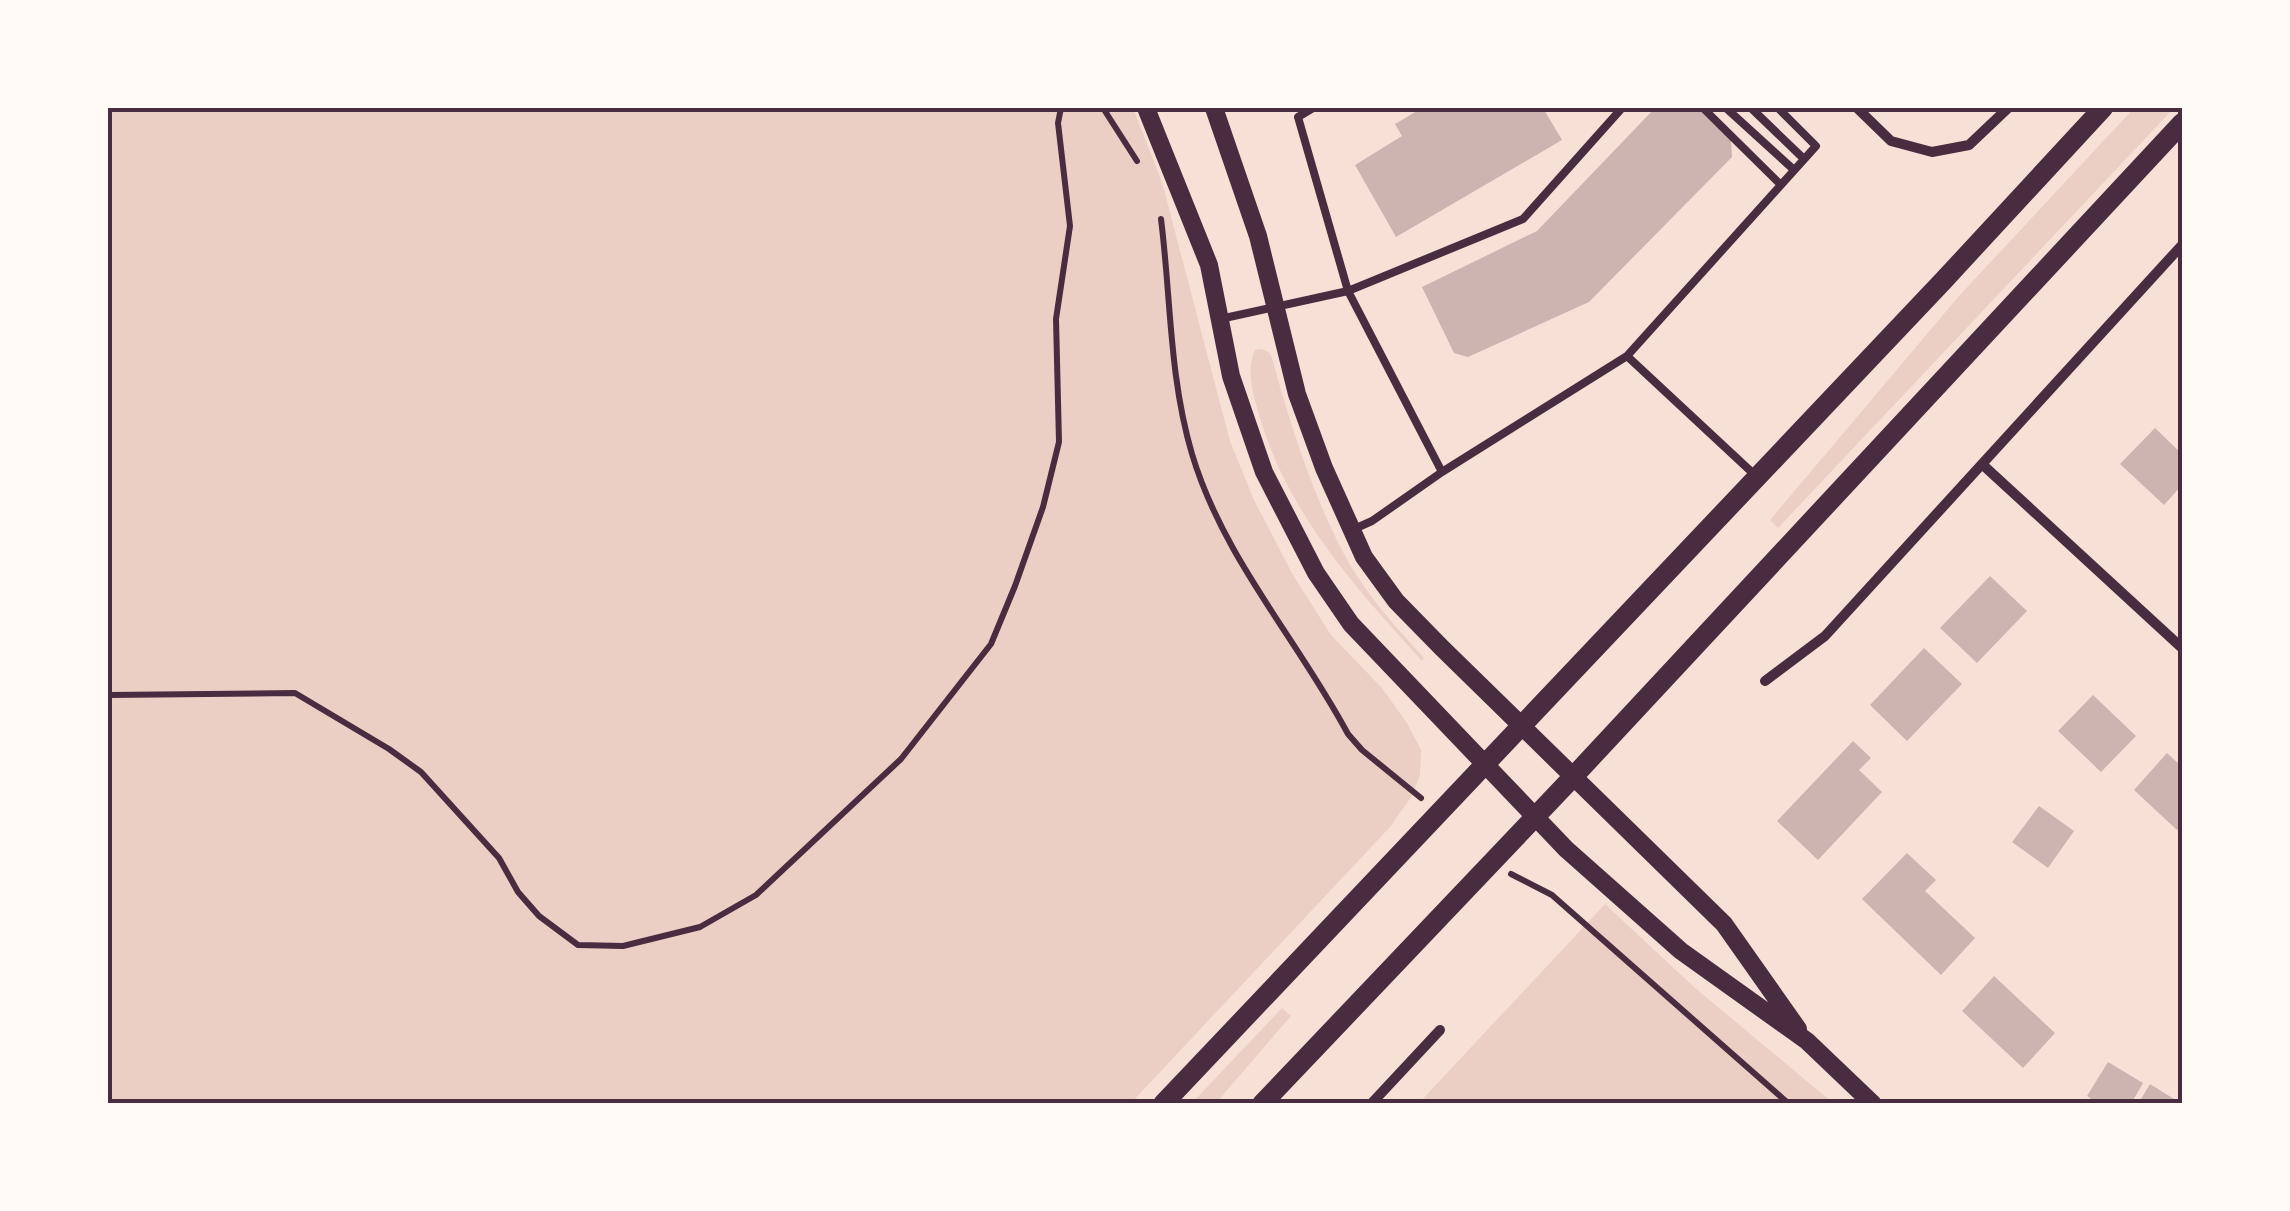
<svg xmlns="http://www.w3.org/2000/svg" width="2290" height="1211" font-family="Karla,sans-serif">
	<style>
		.green { fill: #ebcfc5 }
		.building { fill: #ccb4b1 }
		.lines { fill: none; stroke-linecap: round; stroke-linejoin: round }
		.path { stroke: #4a2c40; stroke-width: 6 }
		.service { stroke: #4a2c40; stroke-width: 8 }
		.minor { stroke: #4a2c40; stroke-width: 10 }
		.tertiary { stroke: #4a2c40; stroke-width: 18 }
		.secondary { stroke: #4a2c40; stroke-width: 20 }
		.neatline { fill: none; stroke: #4a2c40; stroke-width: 4 }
	</style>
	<rect width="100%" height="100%" fill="#f7e1d7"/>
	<path class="green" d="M 108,108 L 1133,108 L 1162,182 L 1230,441 L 1254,500 L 1293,575 L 1331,635 L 1382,688 L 1407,723 L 1421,750 L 1420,775 L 1412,796 L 1390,827 L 1131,1103 L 108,1103 Z
		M 2134,108 L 2174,108 L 1778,528 L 1770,520 L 1959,296 Z
		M 1261,349 L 1269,352 L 1272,358 C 1290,424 1312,493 1344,554 C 1364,592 1395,626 1424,658 L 1422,661 C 1355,587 1289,515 1260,418 C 1254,396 1245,373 1255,350 Z
		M 1605,904 L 1694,987 L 1833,1103 L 1418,1104 Z
		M 1282,1008 L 1291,1016 L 1216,1103 L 1192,1103 Z"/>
	<path class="building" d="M 1422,108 L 1543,108 L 1562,140 L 1396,237 L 1355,165 L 1402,136 L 1395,124 Z
		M 1655,108 L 1697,108 L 1731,140 L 1732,157 L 1589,302 L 1468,357 L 1454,353 L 1422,287 L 1537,231 Z
		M 2155,428 L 2182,454 L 2182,485 L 2164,505 L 2120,464 Z
		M 1990,576 L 2027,611 L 1977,663 L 1940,628 Z
		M 1924,648 L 1962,684 L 1907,741 L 1870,705 Z
		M 2093,695 L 2136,736 L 2101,772 L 2058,731 Z
		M 1853,741 L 1871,758 L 1859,770 L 1882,792 L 1818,860 L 1777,821 Z
		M 2167,753 L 2182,767 L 2182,825 L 2177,830 L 2134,790 Z
		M 2039,806 L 2074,831 L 2048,868 L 2012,842 Z
		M 1907,853 L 1936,880 L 1925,891 L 1975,938 L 1941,975 L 1862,899 Z
		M 1994,976 L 2055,1033 L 2023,1068 L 1962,1011 Z
		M 2108,1062 L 2143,1083 L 2131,1104 L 2099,1104 L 2087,1096 Z
		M 2150,1084 L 2182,1104 L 2138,1104 Z"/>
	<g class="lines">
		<path class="path" d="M 1103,108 L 1137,161
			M 1161,219 C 1171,298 1169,376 1192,454 C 1223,558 1298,640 1348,734 L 1362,750 L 1421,798
			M 108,695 L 295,693 L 389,749 L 421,772 L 499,858 L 518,892 L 539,916 L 578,945 L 623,946 L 700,927 L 756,895 L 901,759 L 991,644 L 1015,586 L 1043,507 L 1059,442 L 1056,319 L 1070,226 L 1058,123 L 1061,108
			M 1511,874 L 1552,895 L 1789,1104"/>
		<path class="service" d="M 1313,108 L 1298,117 L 1348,291 L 1442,472
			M 1703,108 L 1780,184
			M 1726,108 L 1793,169
			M 1751,108 L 1804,159
			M 1220,319 L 1348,291 L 1523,219 L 1622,108
			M 1627,356 L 1757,477
			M 1354,529 L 1372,521 L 1442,472 L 1627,356 L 1816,146 L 1778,108"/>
		<path class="minor" d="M 1857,108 L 1891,141 L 1932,152 L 1969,145 L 2008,108
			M 1983,465 L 2182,648
			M 1765,681 L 1825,636 L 2182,245
			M 1371,1104 L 1440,1030"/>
		<path class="tertiary" d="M 1146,108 L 1209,265 L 1231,376 L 1264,472 L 1316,573 L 1351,624 L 1566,849 L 1681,951 L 1807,1041 L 1873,1104
			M 1214,108 L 1258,236 L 1297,394 L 1324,468 L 1364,557 L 1396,601 L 1442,648 L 1724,924 L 1798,1029"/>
		<path class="secondary" d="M 1163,1104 L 1943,281 L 2103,108
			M 1262,1104 L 1573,777 L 2182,123"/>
	</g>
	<rect width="2290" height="1211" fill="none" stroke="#fffaf5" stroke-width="220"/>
	<rect x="110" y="110" width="2070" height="991" class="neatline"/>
</svg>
